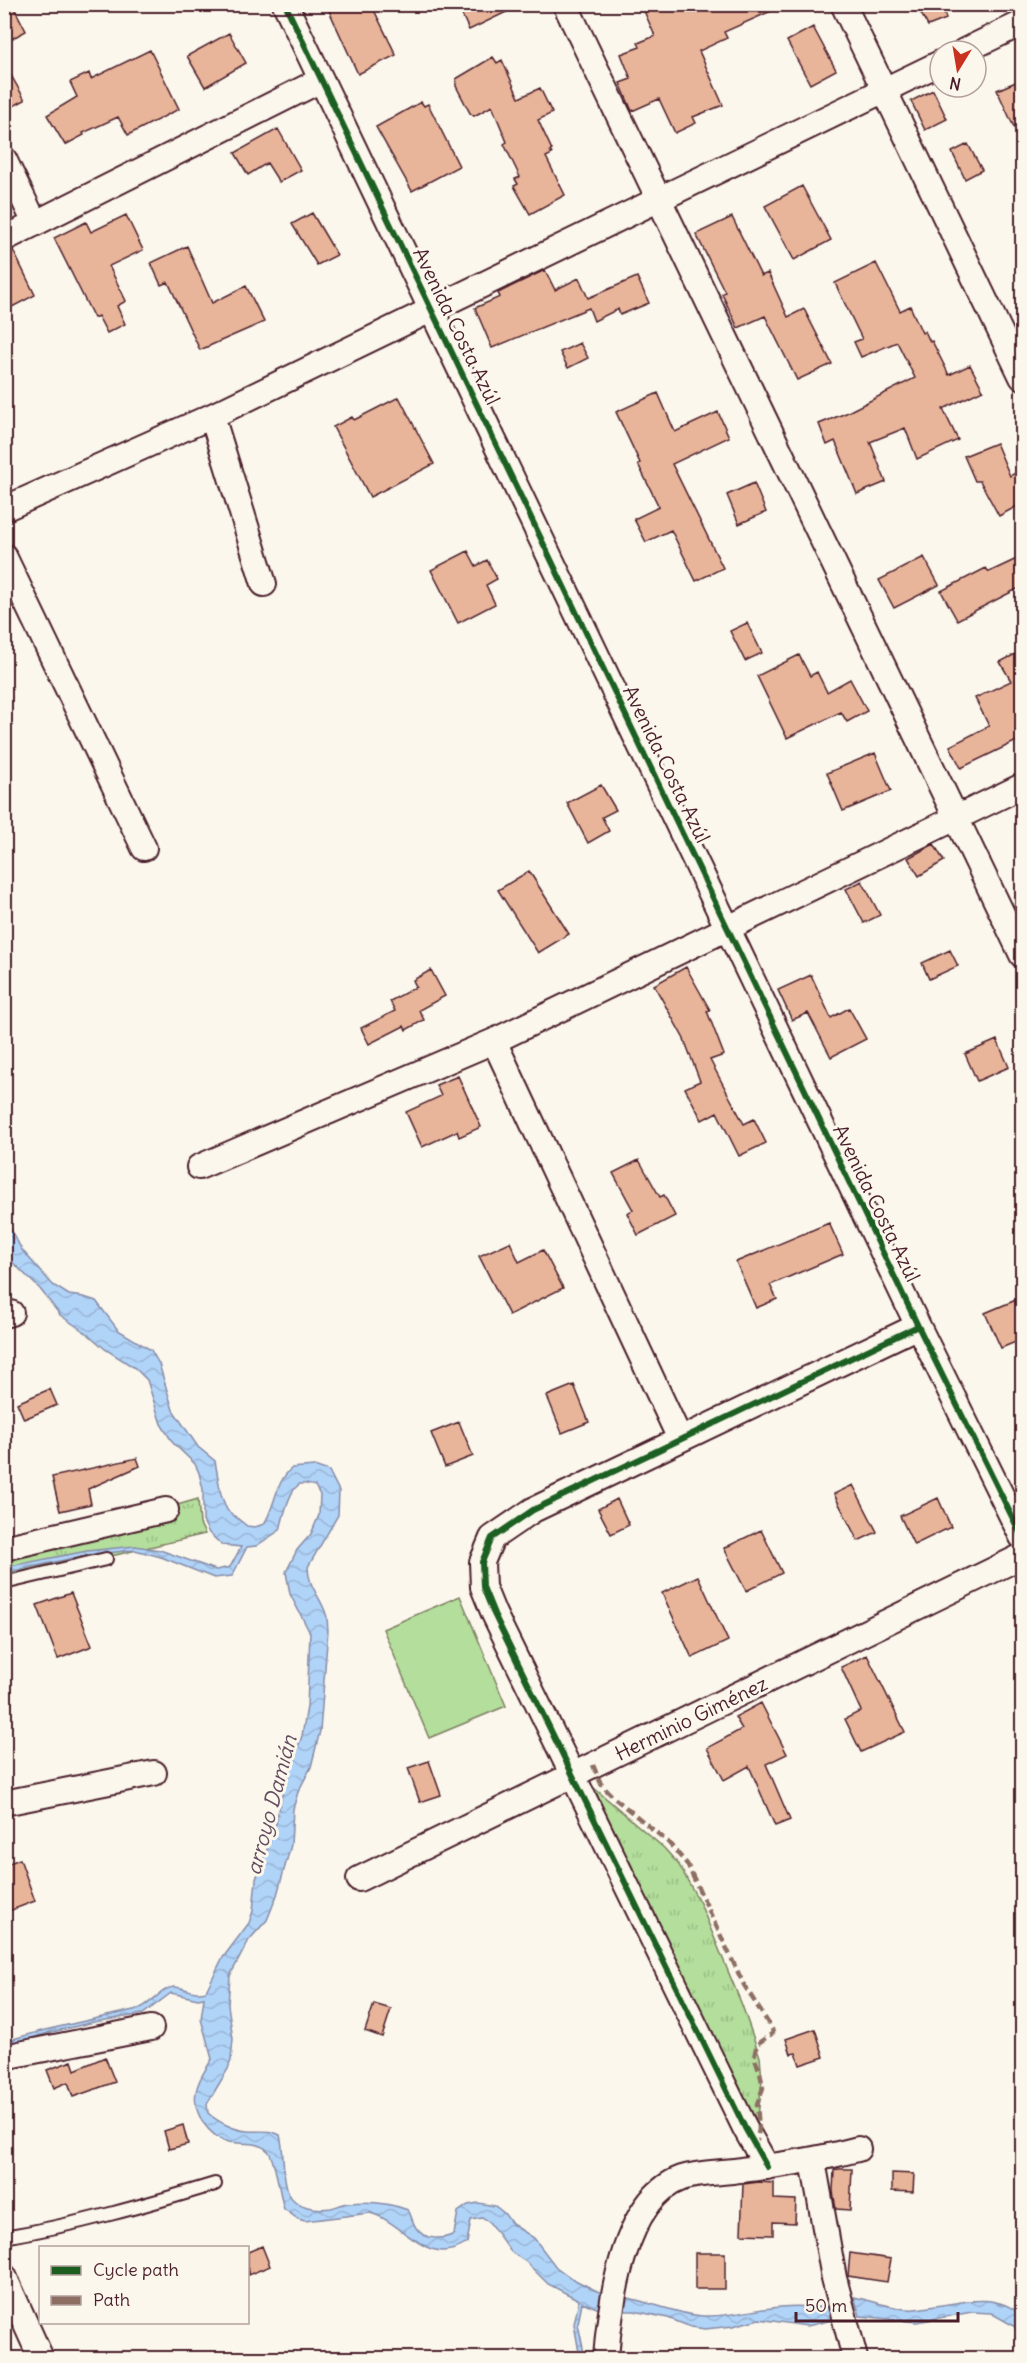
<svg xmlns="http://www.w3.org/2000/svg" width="1027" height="2363" font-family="Delius,sans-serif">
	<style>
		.grass { fill: url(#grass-tufts); stroke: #7e7e63; stroke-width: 1.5 }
		.park { fill: #b3de9b; stroke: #7e7e63; stroke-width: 1.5 }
		.water { fill: url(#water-waves); stroke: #878ba6; stroke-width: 1.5 }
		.building { fill: #e8b49a; stroke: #4a1f2b; stroke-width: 1.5 }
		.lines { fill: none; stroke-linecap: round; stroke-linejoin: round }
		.lane-casing { stroke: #4a1f2b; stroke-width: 16 }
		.street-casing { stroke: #4a1f2b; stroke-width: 28 }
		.lane { stroke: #fbf7ec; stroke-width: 12 }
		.street { stroke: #fbf7ec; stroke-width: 24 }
		.quiet { stroke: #8d6e63; stroke-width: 4.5; stroke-dasharray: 9 4.5; stroke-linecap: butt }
		.cycleway-casing { stroke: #fbf7ec; stroke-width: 10 }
		.cycleway { stroke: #1b5e20; stroke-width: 6 }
		.labels { text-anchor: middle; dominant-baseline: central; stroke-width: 6; stroke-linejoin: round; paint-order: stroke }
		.street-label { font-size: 20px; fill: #4a1f2b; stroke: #fbf7ec }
		.water-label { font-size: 21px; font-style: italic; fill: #644c5e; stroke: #fbf7ec }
	</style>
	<defs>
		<pattern id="grass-tufts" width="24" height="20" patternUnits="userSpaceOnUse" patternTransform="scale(1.5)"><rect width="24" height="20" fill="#b3de9b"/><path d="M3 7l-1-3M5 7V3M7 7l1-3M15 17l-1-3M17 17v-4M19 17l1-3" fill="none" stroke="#9bbe86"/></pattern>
		<pattern id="water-waves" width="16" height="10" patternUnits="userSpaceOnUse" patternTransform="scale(1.5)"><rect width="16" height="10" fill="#b0d3f8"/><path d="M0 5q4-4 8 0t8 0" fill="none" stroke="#99b5d5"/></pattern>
	</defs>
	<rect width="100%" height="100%" fill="#fbf7ec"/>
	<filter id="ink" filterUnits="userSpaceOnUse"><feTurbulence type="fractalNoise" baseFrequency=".0167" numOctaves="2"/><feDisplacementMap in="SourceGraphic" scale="12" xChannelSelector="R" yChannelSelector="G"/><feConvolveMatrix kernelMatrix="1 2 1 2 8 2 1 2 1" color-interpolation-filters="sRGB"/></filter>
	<g filter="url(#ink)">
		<path class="grass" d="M 198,1499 L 200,1524 L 205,1534 L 5,1581 L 4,1555 Z
			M 593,1787 L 664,1848 L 679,1865 L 700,1903 L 742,2005 L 760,2057 L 762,2080 L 757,2125 Z"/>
		<path class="park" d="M 460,1596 L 506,1706 L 429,1738 L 383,1629 Z"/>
		<path class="water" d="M 4,1216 L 22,1250 L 53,1285 L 69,1295 L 84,1297 L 96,1301 L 118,1330 L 151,1350 L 159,1364 L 173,1410 L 198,1447 L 215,1461 L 221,1495 L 227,1510 L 247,1526 L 255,1527 L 264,1524 C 276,1505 275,1482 292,1468 L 314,1466 L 329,1471 L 339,1491 L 338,1515 L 308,1567 C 308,1587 321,1597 326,1614 C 328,1619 327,1625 328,1630 L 320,1731 L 311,1767 L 298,1792 L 293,1809 L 291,1845 L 277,1895 L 267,1920 L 249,1940 L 230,1976 L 228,2005 L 233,2039 L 231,2060 L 228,2069 L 207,2104 L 208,2113 C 218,2122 234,2130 247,2131 C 259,2132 269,2129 280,2135 C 285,2154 281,2176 289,2194 C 296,2208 317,2210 331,2208 C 337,2207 343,2203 349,2203 C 368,2201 390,2203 408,2210 C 412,2216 412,2223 417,2229 C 425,2240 443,2240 454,2234 L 458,2212 L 468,2205 L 478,2203 L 495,2206 L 504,2213 L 512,2224 L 534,2238 L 556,2267 L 571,2278 L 601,2293 L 599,2309 L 582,2302 L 578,2324 L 585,2358 L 580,2358 L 574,2324 L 579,2300 L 548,2284 L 526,2262 L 511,2252 L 489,2222 L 482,2218 L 471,2220 L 467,2243 C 427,2270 403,2221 370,2213 L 305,2221 L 298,2219 L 284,2209 C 280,2196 275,2158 268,2151 C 258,2140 242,2145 229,2142 C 209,2137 192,2113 196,2092 C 198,2079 206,2069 212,2059 L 201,2019 L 204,1998 L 198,1999 L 171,1993 L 143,2014 L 94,2022 L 48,2033 L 24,2041 L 5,2043 L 5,2038 L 13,2039 L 45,2030 L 138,2009 C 151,2005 161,1988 174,1987 C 186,1987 193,1995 206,1991 L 222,1959 L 249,1923 L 253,1911 L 256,1879 L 275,1827 L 285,1781 L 302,1736 L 307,1707 L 310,1633 L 290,1594 L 286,1572 L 297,1550 L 311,1534 L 319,1515 L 320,1495 L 315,1486 C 310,1485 305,1483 300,1484 C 289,1489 283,1519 280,1530 L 256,1546 L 247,1547 L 232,1576 L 214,1578 L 161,1557 L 135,1550 L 87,1555 L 5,1573 L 5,1567 L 87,1551 L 135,1546 L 160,1550 L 216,1570 L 230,1567 L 241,1547 L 222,1545 L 209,1533 L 203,1521 L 203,1489 L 199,1473 L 195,1464 L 173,1443 L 161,1424 L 147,1380 L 135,1368 L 105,1349 L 89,1335 L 60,1315 L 40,1289 L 5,1255 Z
			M 624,2297 C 650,2302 685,2317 710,2316 C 744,2315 776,2303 811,2307 C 818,2308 822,2306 829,2307 L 833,2320 L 807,2326 L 759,2319 L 733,2326 L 705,2329 L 691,2327 L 668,2318 L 634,2311 L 621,2311 Z
			M 854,2297 C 871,2300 898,2311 914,2309 C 950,2307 992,2287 1022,2316 L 1022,2339 L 1014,2326 L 991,2313 L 972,2312 L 917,2322 L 860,2316 Z"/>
		<path class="building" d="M 4,4 L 12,4 L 26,31 L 4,43 Z
			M 326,4 L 371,4 L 396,55 L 358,74 Z
			M 457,4 L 523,4 L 469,30 Z
			M 641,4 L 787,4 L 724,32 L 727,38 L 699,51 L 723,105 L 693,117 L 696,123 L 675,133 L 659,99 L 632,111 L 620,83 L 631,79 L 621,54 L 640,47 L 638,43 L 655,36 Z
			M 930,4 L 942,4 L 946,19 L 928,26 L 919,10 Z
			M 813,27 L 836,70 L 810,84 L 787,41 Z
			M 229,33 L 246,63 L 205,87 L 187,56 Z
			M 150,50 L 179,109 L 128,135 L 118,117 L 83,133 L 84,135 L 65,145 L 47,115 L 77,97 L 70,82 L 89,73 L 91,79 Z
			M 493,57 L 497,63 L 502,60 L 519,98 L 540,88 L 552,113 L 538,120 L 552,150 L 550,151 L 552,154 L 546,157 L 565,195 L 530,214 L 514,186 L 518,184 L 515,179 L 520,177 L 504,144 L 507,142 L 492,106 L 474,116 L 470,113 L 456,86 L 456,79 Z
			M 4,63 L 25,100 L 4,111 Z
			M 1023,79 L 1023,147 L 997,90 Z
			M 933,90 L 947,119 L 925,130 L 911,101 Z
			M 421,102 L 424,106 L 428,104 L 459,166 L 412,191 L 376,127 Z
			M 278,129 L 301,170 L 279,182 L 267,163 L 248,175 L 235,153 Z
			M 968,144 L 982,170 L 965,179 L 952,152 Z
			M 802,186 L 831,240 L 794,260 L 765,206 Z
			M 312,213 L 337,255 L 317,265 L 292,224 Z
			M 126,215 L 143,250 L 109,266 L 126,301 L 117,306 L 125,324 L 107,333 L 98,316 L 94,318 L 54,238 L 86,222 L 91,232 Z
			M 732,217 L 761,276 L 768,273 L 788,317 L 804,309 L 832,364 L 797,380 L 765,316 L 738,328 L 722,294 L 725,292 L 696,234 Z
			M 187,246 L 212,303 L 246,286 L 264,322 L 200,350 L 168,282 L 161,285 L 151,263 Z
			M 13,250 L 35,295 L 12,307 L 4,292 L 4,253 Z
			M 876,263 L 900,311 L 910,306 L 922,333 L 925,331 L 930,342 L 932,341 L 949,375 L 970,365 L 983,390 L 943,409 L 958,440 L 917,459 L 905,428 L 870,442 L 886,482 L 857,494 L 835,441 L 827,445 L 819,424 L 846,413 L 915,378 L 897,342 L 861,357 L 854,342 L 862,339 L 835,283 Z
			M 545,270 L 555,290 L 579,278 L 588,298 L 637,277 L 649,303 L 620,315 L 618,309 L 594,321 L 589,308 L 492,348 L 475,308 L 500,297 L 498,293 Z
			M 580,343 L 588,358 L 568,368 L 560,352 Z
			M 658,393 L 675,432 L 718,412 L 729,437 L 672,464 L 723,568 L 696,581 L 671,530 L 646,542 L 634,519 L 659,507 L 638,464 L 640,463 L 616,412 Z
			M 399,397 L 434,464 L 370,497 L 333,427 L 352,417 L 354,420 Z
			M 996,443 L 1010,476 L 1023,469 L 1023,503 L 999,516 L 980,481 L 975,481 L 964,456 Z
			M 754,483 L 766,512 L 739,524 L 727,495 Z
			M 468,551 L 476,566 L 487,560 L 497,579 L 486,585 L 495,604 L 458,623 L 431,570 Z
			M 1023,556 L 1023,586 L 957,620 L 941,591 L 986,568 L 989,572 Z
			M 924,557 L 939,585 L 894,608 L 879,580 Z
			M 747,623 L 762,653 L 745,661 L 730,631 Z
			M 1023,650 L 1023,738 L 961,768 L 950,746 L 989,726 L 975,698 L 1011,681 L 1000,662 Z
			M 799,655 L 810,676 L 817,672 L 827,692 L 850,679 L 867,711 L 847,722 L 841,712 L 787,738 L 757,676 Z
			M 875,753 L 891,791 L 843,811 L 827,773 Z
			M 601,785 L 616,810 L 602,817 L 609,831 L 588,843 L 567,803 Z
			M 934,844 L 944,861 L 919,876 L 908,858 Z
			M 529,871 L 569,934 L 538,953 L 498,890 Z
			M 862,881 L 880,915 L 864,923 L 846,889 Z
			M 950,950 L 958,966 L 929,979 L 922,963 Z
			M 686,967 L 710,1010 L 707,1011 L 724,1055 L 710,1060 L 744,1124 L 754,1119 L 766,1143 L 739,1156 L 717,1112 L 702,1120 L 685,1088 L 700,1081 L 684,1039 L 654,985 Z
			M 431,970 L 445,996 L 419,1010 L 424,1020 L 406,1030 L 404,1026 L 369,1044 L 361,1028 L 395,1011 L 390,1001 L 416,987 L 413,980 Z
			M 811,975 L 831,1018 L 849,1008 L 866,1039 L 831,1057 L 808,1013 L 792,1020 L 778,990 Z
			M 997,1040 L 1009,1067 L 977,1081 L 965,1054 Z
			M 458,1076 L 481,1127 L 459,1137 L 457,1131 L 422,1147 L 406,1112 L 441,1096 L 436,1085 Z
			M 639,1160 L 660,1197 L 664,1195 L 675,1216 L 638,1235 L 627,1213 L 633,1210 L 613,1173 Z
			M 829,1223 L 843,1254 L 770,1285 L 777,1299 L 756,1308 L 736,1262 Z
			M 510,1242 L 519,1262 L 543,1250 L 563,1288 L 509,1315 L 479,1256 Z
			M 1023,1297 L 1023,1339 L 1001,1348 L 985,1313 Z
			M 574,1385 L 589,1422 L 562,1433 L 547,1396 Z
			M 50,1389 L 57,1405 L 24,1419 L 17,1403 Z
			M 459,1422 L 473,1456 L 445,1467 L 431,1433 Z
			M 137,1458 L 140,1466 L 88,1489 L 91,1504 L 60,1511 L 52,1477 Z
			M 853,1485 L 877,1532 L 858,1541 L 834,1494 Z
			M 938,1498 L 951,1527 L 914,1545 L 900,1516 Z
			M 617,1499 L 629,1525 L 611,1534 L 598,1509 Z
			M 761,1530 L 782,1573 L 746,1591 L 724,1548 Z
			M 698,1576 L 728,1641 L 692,1658 L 662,1593 Z
			M 71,1593 L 92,1646 L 58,1659 L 37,1605 Z
			M 867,1655 L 905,1732 L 861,1752 L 845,1719 L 861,1711 L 841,1667 Z
			M 761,1703 L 787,1754 L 766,1764 L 790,1820 L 775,1826 L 749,1766 L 724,1780 L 707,1748 L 742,1729 L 735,1717 Z
			M 429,1761 L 441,1795 L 420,1802 L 408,1768 Z
			M 20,1859 L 35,1901 L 4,1913 L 4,1865 Z
			M 374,2004 L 391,2009 L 382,2037 L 365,2031 Z
			M 815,2029 L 824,2057 L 800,2065 L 796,2053 L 791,2054 L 786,2039 Z
			M 105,2057 L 115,2082 L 73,2097 L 68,2082 L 54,2088 L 47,2070 L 72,2061 L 75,2070 Z
			M 183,2125 L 188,2144 L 169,2149 L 164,2131 Z
			M 838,2169 L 852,2169 L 850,2210 L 836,2209 L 833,2191 L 834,2170 Z
			M 892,2173 L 914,2174 L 913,2192 L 892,2191 Z
			M 759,2182 L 774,2183 L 774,2199 L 796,2200 L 795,2223 L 773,2222 L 773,2235 L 741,2234 L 743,2184 Z
			M 262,2246 L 270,2266 L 248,2275 L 248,2252 Z
			M 695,2253 L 725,2253 L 725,2289 L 695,2289 Z
			M 850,2253 L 891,2259 L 887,2282 L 848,2276 Z"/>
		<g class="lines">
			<defs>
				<path id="lane" d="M 4,1583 L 106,1559
					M 4,2237 C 76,2225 146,2205 215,2184"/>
				<path id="street" d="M 285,4 L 918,1326 L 1022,1537
					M 565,4 L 1022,955
					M 843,4 L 1022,377
					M 964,51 L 1022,23
					M 4,159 L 35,223
					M 4,239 L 321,80
					M 212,416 L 264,584
					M 4,509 L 212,416 L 940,63
					M 4,556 L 144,848
					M 494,1041 L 680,1439
					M 199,1167 L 494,1041 L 1022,786
					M 4,1315 L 11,1313
					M 4,1548 L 166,1510
					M 4,1803 L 154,1773
					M 359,1879 L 1022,1556
					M 4,2057 L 151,2028
					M 813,2161 L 834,2278 L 855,2358
					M 767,2167 L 745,2128 L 494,1614 L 483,1587 L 482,1562 L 492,1538 L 533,1510 L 918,1326
					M 4,2276 L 41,2358
					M 606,2358 C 610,2305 623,2199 682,2178 C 700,2172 723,2173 741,2170 C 783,2165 817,2160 858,2149"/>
			</defs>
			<use href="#lane" class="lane-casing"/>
			<use href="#street" class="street-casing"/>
			<use href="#lane" class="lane"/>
			<use href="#street" class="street"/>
			<path class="quiet" d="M 593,1765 L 601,1784 L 613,1797 L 667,1841 L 687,1864 L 744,1985 L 772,2029 L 773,2033 L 757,2044 L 754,2057 L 760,2072 L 763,2088 L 757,2104 L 759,2129 L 756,2146"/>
			<defs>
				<path id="cycleway" d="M 285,4 L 918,1326 L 1022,1537
					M 767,2167 L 745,2128 L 494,1614 L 483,1587 L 482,1562 L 492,1538 L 533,1510 L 918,1326"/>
			</defs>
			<use href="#cycleway" class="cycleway-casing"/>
			<use href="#cycleway" class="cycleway"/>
		</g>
	</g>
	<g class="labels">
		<g class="street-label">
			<text transform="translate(457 326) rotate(64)">Avenida Costa Azúl</text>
			<text transform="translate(667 764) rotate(64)">Avenida Costa Azúl</text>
			<text transform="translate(877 1203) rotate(64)">Avenida Costa Azúl</text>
			<text transform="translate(691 1718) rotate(-26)">Herminio Giménez</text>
		</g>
		<g class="water-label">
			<text transform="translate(271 1805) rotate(-75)">arroyo Damián</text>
		</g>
	</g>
	<rect width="1027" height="2363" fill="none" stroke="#fbf7ec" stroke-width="24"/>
	<rect x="12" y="12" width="1003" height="2339" fill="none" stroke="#4a1f2b" stroke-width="2" filter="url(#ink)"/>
	<rect x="39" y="2246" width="210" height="78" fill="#fbf7ec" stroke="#b4a19f" stroke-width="1.5"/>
	<rect x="51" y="2266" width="30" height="9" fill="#1b5e20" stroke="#b4a19f" stroke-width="1.5"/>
	<text x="93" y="2276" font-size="18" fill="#4a1f2b">Cycle path</text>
	<rect x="51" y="2296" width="30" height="9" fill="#8d6e63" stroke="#b4a19f" stroke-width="1.5"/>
	<text x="93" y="2306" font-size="18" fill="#4a1f2b">Path</text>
	<g transform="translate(958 69) rotate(191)"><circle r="28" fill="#fbf7ec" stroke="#b4a19f" stroke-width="1.5"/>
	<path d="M0-4.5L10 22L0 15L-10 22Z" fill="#c8321e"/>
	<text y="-9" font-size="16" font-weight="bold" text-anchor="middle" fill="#4a1f2b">N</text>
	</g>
	<path d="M796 2312v9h162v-9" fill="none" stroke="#4a1f2b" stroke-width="3"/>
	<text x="805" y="2312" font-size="18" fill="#4a1f2b" stroke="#fbf7ec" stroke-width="4.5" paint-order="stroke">50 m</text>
</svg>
